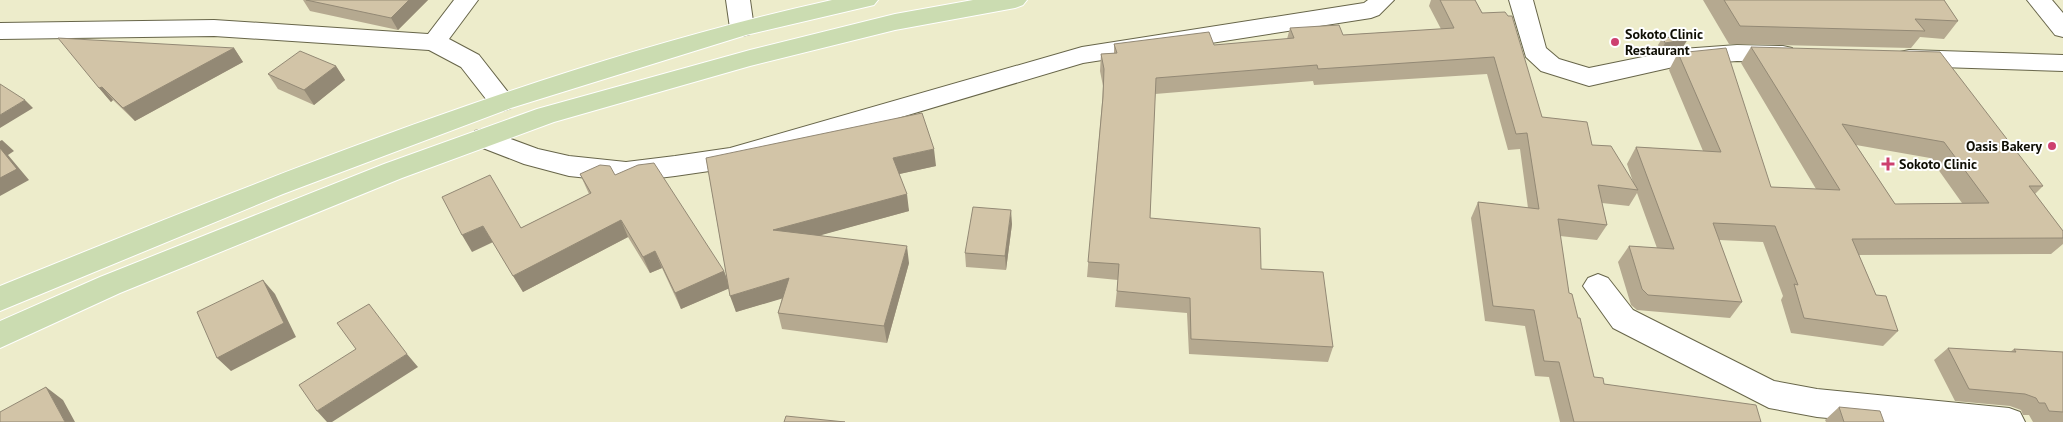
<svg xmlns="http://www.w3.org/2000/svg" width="2063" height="422" font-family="'PT Sans',sans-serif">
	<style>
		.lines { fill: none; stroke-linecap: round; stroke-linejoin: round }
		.minor-casing { stroke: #676549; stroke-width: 2 }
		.secondary-casing { stroke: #676549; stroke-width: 2 }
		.primary-casing { stroke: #fff; stroke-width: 2 }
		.minor { fill: #fff; fill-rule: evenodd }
		.secondary { fill: #fff; fill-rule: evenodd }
		.primary { fill: #cbdcb1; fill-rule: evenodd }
		.wall { fill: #b5a990; fill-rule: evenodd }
		.shaded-wall { fill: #938975 }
		.building { fill: #d2c4a7; stroke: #938975; fill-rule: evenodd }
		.poi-dot { fill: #cd406f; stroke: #fff; stroke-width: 2 }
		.labels { text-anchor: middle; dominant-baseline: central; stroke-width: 4; stroke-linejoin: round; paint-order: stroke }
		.poi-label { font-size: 14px; font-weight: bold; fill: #0f0e04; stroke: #fff; text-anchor: start }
	</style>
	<rect width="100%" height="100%" fill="#edeccb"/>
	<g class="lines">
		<defs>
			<path id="minor" d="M 454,0 L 478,0 L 449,39 L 479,55 L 511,96 L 515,102 L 511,108 L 502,111 L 493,108 L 461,67 L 429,50 L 214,36 L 0,39 L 0,23 L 214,20 L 428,34 Z
				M 726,0 L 750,0 L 754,28 L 750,34 L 742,36 L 734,34 L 730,28 Z
				M 1368,0 L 1394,0 L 1379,15 L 1371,18 L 1083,63 L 730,168 L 675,176 L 626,182 L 569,176 L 524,164 L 475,145 L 471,138 L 475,131 L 484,129 L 538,149 L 569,156 L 626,162 L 675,156 L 730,148 L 1082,47 L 1364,3 Z
				M 1509,0 L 1533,0 L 1546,48 L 1559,59 L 1589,68 L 1682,49 L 1737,45 L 1783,46 L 1792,48 L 1795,54 L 1792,60 L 1783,62 L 1737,61 L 1682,65 L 1589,86 L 1541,71 L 1526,57 Z
				M 1909,50 L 2063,55 L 2063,71 L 1909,66 L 1900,64 L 1897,58 L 1900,52 Z
				M 1598,274 L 1608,278 L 1633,310 L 1774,381 L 1817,389 L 2009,408 L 2020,412 L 2025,422 L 1870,422 L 1817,417 L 1769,408 L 1613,328 L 1583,286 L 1588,278 Z"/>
			<path id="secondary" d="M 2027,0 L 2052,0 L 2063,13 L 2063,37 L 2055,35 Z"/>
			<path id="primary" d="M 832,0 L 878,0 L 874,5 L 746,35 L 511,108 L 283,194 L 0,311 L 0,286 C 272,176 545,64 832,0 Z
				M 973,0 L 1027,0 L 1023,5 L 1015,8 L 895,30 L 750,66 L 554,122 L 402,178 L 120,293 L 0,348 L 0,321 L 100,277 L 384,164 L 537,109 L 750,50 L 895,14 Z"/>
		</defs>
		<use href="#minor" class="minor-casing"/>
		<use href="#secondary" class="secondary-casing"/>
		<use href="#primary" class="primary-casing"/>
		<use href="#minor" class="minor"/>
		<use href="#secondary" class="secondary"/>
		<use href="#primary" class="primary"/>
	</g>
	<path class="wall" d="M 303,0 L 428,0 L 398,30 L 310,11 Z
		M 1431,0 L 1475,0 L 1542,117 L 1592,145 L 1633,182 L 1627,164 L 1636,147 L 1703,151 L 1669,70 L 1678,53 L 1771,187 L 1816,189 L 1741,63 L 1751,47 L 2043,186 L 2035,194 L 2063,231 L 2063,244 L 2051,254 L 1859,255 L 1876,295 L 1898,331 L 1883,346 L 1791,333 L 1781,300 L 1783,296 L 1763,242 L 1719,240 L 1742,302 L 1730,318 L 1637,310 L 1631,305 L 1618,262 L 1629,246 L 1657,248 L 1637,193 L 1629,206 L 1602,203 L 1607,225 L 1597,240 L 1560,236 L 1569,293 L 1578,318 L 1594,377 L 1604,384 L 1761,422 L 1560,422 L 1549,377 L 1535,376 L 1525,326 L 1485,321 L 1471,218 L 1478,202 L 1528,208 L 1520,149 L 1508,150 L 1487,74 L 1314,85 L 1313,81 L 1155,94 L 1150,218 L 1261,269 L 1333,347 L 1328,362 L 1189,354 L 1187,313 L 1115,307 L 1118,280 L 1087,277 L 1102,103 L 1103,86 L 1100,71 L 1101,54 L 1114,53 L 1114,44 L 1214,45 L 1287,39 L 1290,28 L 1343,35 L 1441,29 L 1429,6 ZM 1856,145 L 1930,158 L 1962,203 L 1895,204 Z
		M 1703,0 L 1944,0 L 1958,21 L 1944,39 L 1920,37 L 1911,48 L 1729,44 Z
		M 1663,37 L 1683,47 L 1661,51 L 1658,45 Z
		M 234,48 L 243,62 L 135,121 L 113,100 L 111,102 L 99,88 Z
		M 336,66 L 345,80 L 314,105 L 278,89 L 268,74 Z
		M 706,158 L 936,166 L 899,174 L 909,211 L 820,235 L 909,263 L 887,343 L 782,329 L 778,313 L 782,298 L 736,312 L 729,288 L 681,309 L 662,268 L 650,273 L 628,237 L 523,292 L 493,242 L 472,252 L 589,194 L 580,174 L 615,175 L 724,271 L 727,279 Z
		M 1012,224 L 1006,270 L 966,267 L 965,253 Z
		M 1948,348 L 2010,352 L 2014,349 L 2063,352 L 2063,422 L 2033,422 L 2029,415 L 2023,415 L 2021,410 L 2010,406 L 1955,401 L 1934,360 Z
		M 1839,407 L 1884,422 L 1826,422 L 1825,420 Z"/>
	<path class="shaded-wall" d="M 409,0 L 428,0 L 398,30 L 391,18 Z
		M 1688,39 L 1683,47 L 1661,51 L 1665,43 Z
		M 234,48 L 243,62 L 135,121 L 123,108 Z
		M 336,66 L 345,80 L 314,105 L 304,90 Z
		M 102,87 L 113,100 L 111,102 L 99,88 Z
		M 25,100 L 33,108 L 0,128 L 0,115 Z
		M 2,140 L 14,151 L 8,155 L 29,180 L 0,196 L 0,141 Z
		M 934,149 L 936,166 L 895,175 L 893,158 Z
		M 907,194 L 909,211 L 778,247 L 773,230 Z
		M 1011,210 L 1012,224 L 1006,270 L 1005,256 Z
		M 621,220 L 628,237 L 523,292 L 513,276 Z
		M 483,226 L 493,242 L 472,252 L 462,235 Z
		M 907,246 L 909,263 L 887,343 L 884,326 Z
		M 655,251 L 662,268 L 650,273 L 643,257 Z
		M 724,271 L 730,288 L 681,309 L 675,293 Z
		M 789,278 L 794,295 L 736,312 L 730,296 Z
		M 263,280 L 275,294 L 296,337 L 231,371 L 217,358 Z
		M 407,354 L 418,367 L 332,422 L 327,422 L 317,411 Z
		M 46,387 L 63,400 L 75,422 L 65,422 Z"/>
	<path class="building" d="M 306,0 L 409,0 L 391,18 Z
		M 1440,0 L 1475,0 L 1482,13 L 1505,12 L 1508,16 L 1512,16 L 1542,117 L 1587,122 L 1592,145 L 1611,146 L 1638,190 L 1598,185 L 1607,225 L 1558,219 L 1569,293 L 1572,294 L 1578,318 L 1580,318 L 1594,377 L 1603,378 L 1604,384 L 1756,405 L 1761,422 L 1574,422 L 1559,362 L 1544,361 L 1534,310 L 1493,306 L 1478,202 L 1539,209 L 1527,133 L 1516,134 L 1494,57 L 1318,69 L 1317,65 L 1156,78 L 1150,218 L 1260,228 L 1261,269 L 1323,272 L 1333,347 L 1191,339 L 1190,298 L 1117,291 L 1119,264 L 1088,262 L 1103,97 L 1104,69 L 1101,54 L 1117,53 L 1114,44 L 1209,32 L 1214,45 L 1294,38 L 1290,28 L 1339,25 L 1343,35 L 1454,28 Z
		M 1724,0 L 1944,0 L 1958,21 L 1915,19 L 1925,31 L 1740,26 Z
		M 1663,37 L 1688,39 L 1665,43 Z
		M 58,38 L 234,48 L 123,108 L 102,87 L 99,88 Z
		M 1751,47 L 1940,52 L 2043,186 L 2029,186 L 2063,231 L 2063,238 L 1852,239 L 1876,295 L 1886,296 L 1898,331 L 1804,318 L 1794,284 L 1798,285 L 1775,226 L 1713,223 L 1742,302 L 1648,295 L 1642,289 L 1629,246 L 1674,249 L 1636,147 L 1721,152 L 1678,53 L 1726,48 L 1771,187 L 1840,190 ZM 1842,124 L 1944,142 L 1989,203 L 1895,204 Z
		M 300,51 L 336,66 L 304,90 L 268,74 Z
		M 0,84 L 25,100 L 0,115 Z
		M 922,113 L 934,149 L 893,158 L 907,194 L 773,230 L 907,246 L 884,326 L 778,313 L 789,278 L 730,296 L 706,158 Z
		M 0,148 L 17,169 L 0,178 Z
		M 654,163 L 724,271 L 675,293 L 655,251 L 643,257 L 621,220 L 513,276 L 483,226 L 462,235 L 442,197 L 490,175 L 521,228 L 591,193 L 580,174 L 600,165 L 610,166 L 615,175 L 638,165 Z
		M 973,207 L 1011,210 L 1005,256 L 965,253 Z
		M 263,280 L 284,323 L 217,358 L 197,312 Z
		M 369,304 L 407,354 L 317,411 L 299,385 L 356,349 L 337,323 Z
		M 1948,348 L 2016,352 L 2014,349 L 2063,352 L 2063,412 L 2049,411 L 2045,403 L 2039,403 L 2036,398 L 2025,394 L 1969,389 Z
		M 46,387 L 65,422 L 0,422 L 0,412 Z
		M 1839,407 L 1880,411 L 1884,422 L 1844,422 Z
		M 786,416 L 845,422 L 784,422 Z"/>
	<g class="poi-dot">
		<circle cx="1615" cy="42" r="5"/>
		<circle cx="2052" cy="146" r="5"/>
		<path d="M1885.5 156.5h5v5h5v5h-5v5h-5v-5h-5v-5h5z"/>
	</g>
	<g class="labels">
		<g class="poi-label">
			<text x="1625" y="34">Sokoto Clinic<tspan x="1625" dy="16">Restaurant</tspan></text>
			<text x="2042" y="146" text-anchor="end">Oasis Bakery</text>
			<text x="1899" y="164">Sokoto Clinic</text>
		</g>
	</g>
</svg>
